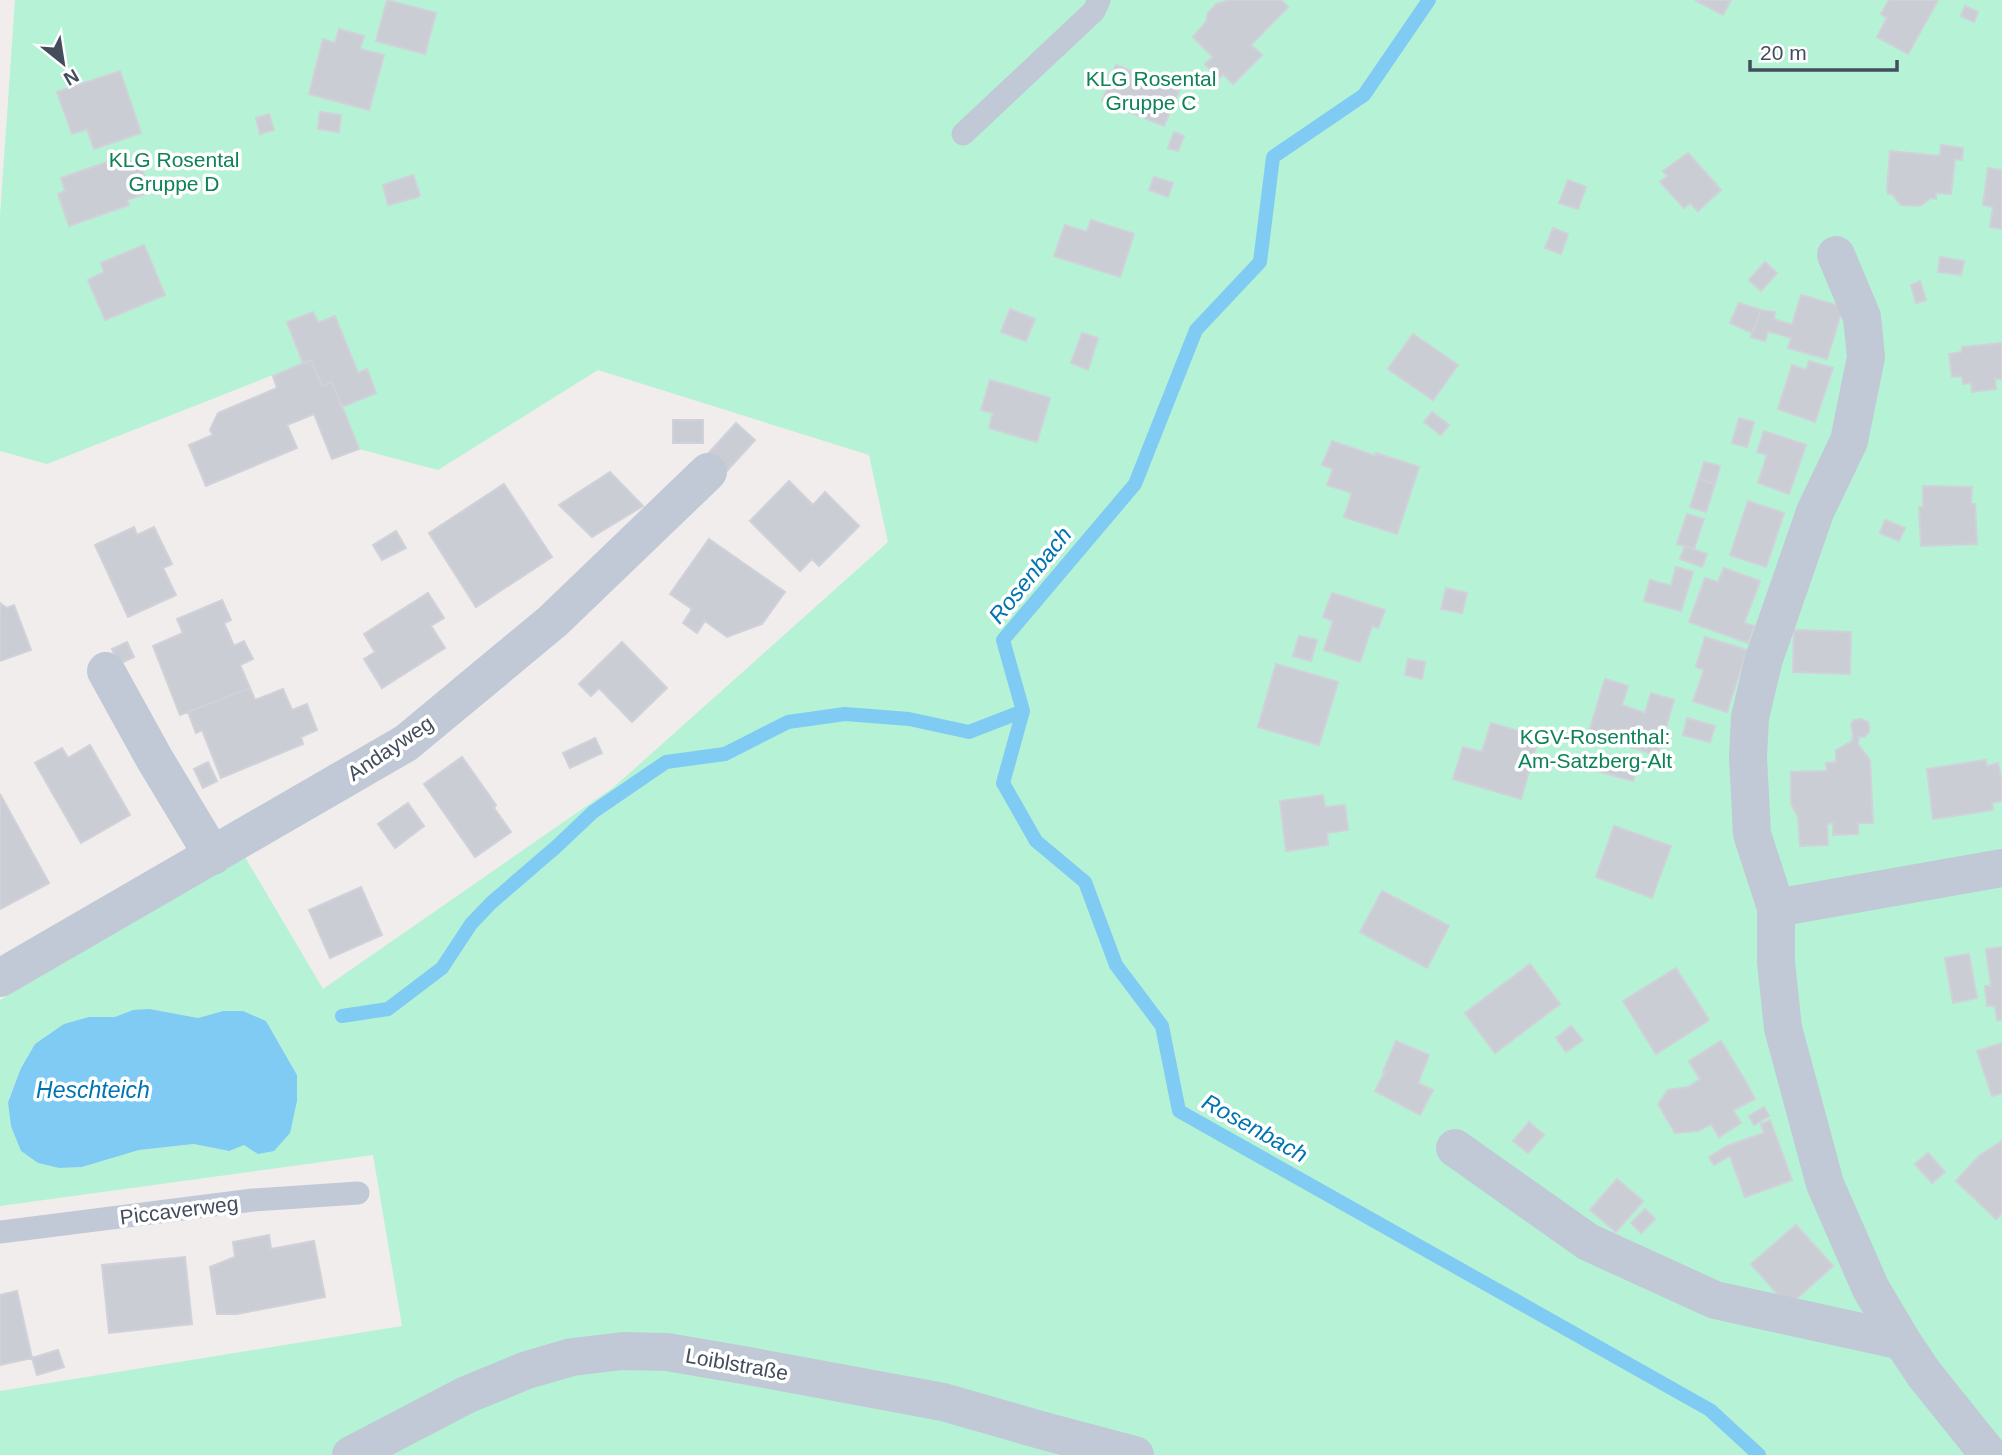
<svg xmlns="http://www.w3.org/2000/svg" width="2002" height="1455" font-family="Arial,sans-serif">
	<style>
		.green { fill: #b6f2d5; fill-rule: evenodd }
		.water { fill: #7fcbf3 }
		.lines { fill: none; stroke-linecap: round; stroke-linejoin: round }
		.stream { stroke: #7fcbf3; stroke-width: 14 }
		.building { fill: #cbcdd5; stroke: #d0d1d9; stroke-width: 2 }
		.service { stroke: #c1c9d6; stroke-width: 23 }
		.minor { stroke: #c1c9d6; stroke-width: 38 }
		.labels { text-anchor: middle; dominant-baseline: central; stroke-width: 7; stroke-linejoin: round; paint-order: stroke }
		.park-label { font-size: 21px; fill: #0f8258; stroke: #fff }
		.street-label { font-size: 21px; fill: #434d5b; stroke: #fff }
		.water-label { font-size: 23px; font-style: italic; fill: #0074b2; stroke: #fff }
	</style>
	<rect width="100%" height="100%" fill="#f0edec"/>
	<path class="green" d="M 15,0 L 2002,0 L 2002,1455 L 0,1455 L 0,1391 L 402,1326 L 373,1155 L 0,1206 L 0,1000 L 242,852 L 323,989 L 614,787 L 888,542 L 869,455 L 598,370 L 438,470 L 359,449 L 311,360 L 47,464 L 0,451 L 0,216 ZM 150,1009 L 198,1018 L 223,1011 L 266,1021 L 297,1075 L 228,1151 L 195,1144 L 139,1150 L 82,1167 L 59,1168 L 38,1163 L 21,1151 L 8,1101 L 21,1068 L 35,1044 L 89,1017 L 115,1017 Z"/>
	<path class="water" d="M 150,1009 L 198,1018 L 223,1011 L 243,1011 L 266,1021 L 297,1075 L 297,1101 L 290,1133 L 274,1151 L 258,1154 L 244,1145 L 229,1151 L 194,1144 L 139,1150 L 82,1167 L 59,1168 L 38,1163 L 21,1151 L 11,1126 L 8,1102 L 21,1068 L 35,1044 L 64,1024 L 89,1017 L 115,1017 L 133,1010 Z"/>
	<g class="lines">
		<path class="stream" d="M 1429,0 L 1364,95 L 1273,157 L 1260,262 L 1196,330 L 1135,484 L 1003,640 L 1023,711 L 1003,783 L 1036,841 L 1085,882 L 1116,965 L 1162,1026 L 1179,1111 L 1710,1410 L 1759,1455
			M 342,1016 L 388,1009 L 442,968 L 471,924 L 491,903 L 556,847 L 593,812 L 666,762 L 725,754 L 788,722 L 845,714 L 909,719 L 969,732 L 1023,711"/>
	</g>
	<path class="building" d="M 387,0 L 436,13 L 425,54 L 376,41 Z
		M 1229,0 L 1281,0 L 1288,7 L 1251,45 L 1262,55 L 1233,84 L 1223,74 L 1219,78 L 1205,64 L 1213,57 L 1193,37 L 1206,22 L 1208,13 L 1216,4 Z
		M 1695,0 L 1731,0 L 1723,15 Z
		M 1889,0 L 1938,0 L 1908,54 L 1877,37 L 1887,18 L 1881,14 Z
		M 1965,6 L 1978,12 L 1974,22 L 1961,16 Z
		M 339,29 L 364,36 L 360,49 L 384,55 L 369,110 L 309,94 L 323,39 L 335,43 Z
		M 1116,65 L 1179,91 L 1164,126 L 1102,101 Z
		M 120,71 L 141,133 L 94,149 L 87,129 L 72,134 L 57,92 Z
		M 320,112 L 341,115 L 339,132 L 318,129 Z
		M 269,114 L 274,130 L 260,134 L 256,118 Z
		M 1174,132 L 1184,136 L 1178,151 L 1168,148 Z
		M 1941,145 L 1963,148 L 1962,160 L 1955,159 L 1951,194 L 1936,193 L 1936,199 L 1931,198 L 1920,206 L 1901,205 L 1892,194 L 1888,194 L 1887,189 L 1890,151 L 1940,156 Z
		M 1688,153 L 1721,190 L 1698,211 L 1690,203 L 1684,208 L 1660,182 L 1668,176 L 1663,171 Z
		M 116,159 L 118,166 L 138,159 L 150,192 L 127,200 L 129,205 L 69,226 L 58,194 L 65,191 L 61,178 Z
		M 1988,168 L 2002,170 L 2002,229 L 1990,227 L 1993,207 L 1983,205 Z
		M 413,175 L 420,195 L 418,197 L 388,205 L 383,185 Z
		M 1154,177 L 1173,183 L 1168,197 L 1149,190 Z
		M 1568,180 L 1586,187 L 1578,209 L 1559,203 Z
		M 1091,220 L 1134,234 L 1120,277 L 1054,256 L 1065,225 L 1087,232 Z
		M 1553,228 L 1568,234 L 1561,254 L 1545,248 Z
		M 144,245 L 165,295 L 105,320 L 88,280 L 104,272 L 101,263 Z
		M 1940,257 L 1964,261 L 1961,275 L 1938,272 Z
		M 1765,262 L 1777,273 L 1761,291 L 1749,280 Z
		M 1920,281 L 1926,300 L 1916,303 L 1911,285 Z
		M 1801,295 L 1843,307 L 1827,359 L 1788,348 L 1791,338 L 1768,331 L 1765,341 L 1751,337 L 1761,310 L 1775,312 L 1774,319 L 1792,325 Z
		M 1739,303 L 1761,310 L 1752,333 L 1730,323 Z
		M 1010,309 L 1035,319 L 1026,341 L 1001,332 Z
		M 313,312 L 318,323 L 335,316 L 358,373 L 367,369 L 376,393 L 342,407 L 332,382 L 322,386 L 311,360 L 303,363 L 287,322 Z
		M 1082,333 L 1098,338 L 1088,370 L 1071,363 Z
		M 1413,334 L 1458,365 L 1433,400 L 1388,369 Z
		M 2002,343 L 2002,379 L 1995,379 L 1996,389 L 1972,392 L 1971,383 L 1963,384 L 1962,376 L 1952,377 L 1949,354 L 1962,352 L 1962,347 Z
		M 311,360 L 322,386 L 332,382 L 359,449 L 332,459 L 314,414 L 287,425 L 297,448 L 206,486 L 189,445 L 213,435 L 210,430 L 218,413 L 277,388 L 273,376 Z
		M 1809,361 L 1833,368 L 1815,422 L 1778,409 L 1792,365 L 1806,370 Z
		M 990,380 L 1050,398 L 1037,442 L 989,428 L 993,413 L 981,410 Z
		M 1432,412 L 1449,425 L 1441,435 L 1424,422 Z
		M 1739,418 L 1754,422 L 1747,447 L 1732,443 Z
		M 673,420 L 703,420 L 703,443 L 673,443 Z
		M 736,423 L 755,440 L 724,474 L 705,457 Z
		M 1764,431 L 1806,445 L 1789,494 L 1758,483 L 1767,455 L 1757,452 Z
		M 1332,441 L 1375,456 L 1376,453 L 1419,467 L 1397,534 L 1344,517 L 1352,493 L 1327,485 L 1333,469 L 1322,465 Z
		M 1704,462 L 1720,466 L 1715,484 L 1699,479 Z
		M 610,472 L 643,506 L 592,537 L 559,505 Z
		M 1699,479 L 1715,484 L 1706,512 L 1690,507 Z
		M 789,481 L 813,505 L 825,492 L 859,526 L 819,566 L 812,559 L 800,571 L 750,521 Z
		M 504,484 L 552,557 L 476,607 L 429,533 Z
		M 1923,486 L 1972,487 L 1971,504 L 1975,504 L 1977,544 L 1921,546 L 1919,507 L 1923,507 Z
		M 1748,501 L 1784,513 L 1766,567 L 1730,555 Z
		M 1687,514 L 1704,519 L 1694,549 L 1677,544 Z
		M 1885,520 L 1905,528 L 1899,541 L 1880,533 Z
		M 134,527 L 137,535 L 154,527 L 172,564 L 163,568 L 176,595 L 128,617 L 95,545 Z
		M 396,531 L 406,548 L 382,560 L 373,545 Z
		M 709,539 L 785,592 L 762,624 L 727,637 L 705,621 L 697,633 L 683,623 L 692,609 L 670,594 Z
		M 1685,546 L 1707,554 L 1702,567 L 1680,559 Z
		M 1676,567 L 1693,572 L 1681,611 L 1644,601 L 1650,580 L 1671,586 Z
		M 1724,568 L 1760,581 L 1744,623 L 1754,626 L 1748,643 L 1689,622 L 1705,578 L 1718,582 Z
		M 1446,588 L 1467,593 L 1462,613 L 1441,609 Z
		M 428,593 L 444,618 L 431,626 L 445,648 L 382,688 L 364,659 L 375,652 L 364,634 Z
		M 1332,593 L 1385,610 L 1378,628 L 1372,626 L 1360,662 L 1324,650 L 1333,621 L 1323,617 Z
		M 222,600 L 231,620 L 224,623 L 234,646 L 244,641 L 253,659 L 240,665 L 250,688 L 180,715 L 153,646 L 183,633 L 177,619 Z
		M 0,603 L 7,608 L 14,605 L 31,650 L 0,661 Z
		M 1794,630 L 1851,632 L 1850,674 L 1793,672 Z
		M 1299,636 L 1317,640 L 1311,661 L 1293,656 Z
		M 1705,637 L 1747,650 L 1727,712 L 1693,701 L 1704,670 L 1696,667 Z
		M 127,642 L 134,657 L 119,664 L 112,649 Z
		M 622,642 L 667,688 L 632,722 L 599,688 L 591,696 L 579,684 Z
		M 1408,659 L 1425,662 L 1422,679 L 1405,675 Z
		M 1276,664 L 1338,682 L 1319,745 L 1258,727 Z
		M 1605,679 L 1628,686 L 1622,705 L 1645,713 L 1651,693 L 1674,700 L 1658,755 L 1588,735 Z
		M 250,688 L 255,700 L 283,689 L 292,710 L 307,704 L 317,730 L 301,737 L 303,744 L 221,778 L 202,730 L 196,733 L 188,712 Z
		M 1687,718 L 1715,726 L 1710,742 L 1683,735 Z
		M 1860,719 L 1868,722 L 1869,727 L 1869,732 L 1864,737 L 1859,737 L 1858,744 L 1870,760 L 1873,823 L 1858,823 L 1858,834 L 1833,835 L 1833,823 L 1827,824 L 1828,845 L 1800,846 L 1798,817 L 1791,804 L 1791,772 L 1827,771 L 1826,763 L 1836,762 L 1836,750 L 1852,741 L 1853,735 L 1851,724 L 1854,720 Z
		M 1491,723 L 1539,737 L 1521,799 L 1453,779 L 1463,747 L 1482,752 Z
		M 595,738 L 602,753 L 570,768 L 563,753 Z
		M 90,745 L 130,815 L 81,843 L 35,763 L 62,748 L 68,758 Z
		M 1595,754 L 1637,767 L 1633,781 L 1590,769 Z
		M 462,757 L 496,805 L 494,808 L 511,832 L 475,857 L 424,784 Z
		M 1986,760 L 1987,766 L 1998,763 L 2002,782 L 2002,801 L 1992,803 L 1993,810 L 1933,819 L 1927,769 Z
		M 208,762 L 217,781 L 203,788 L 194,769 Z
		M 0,794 L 49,883 L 0,909 Z
		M 1323,795 L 1325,807 L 1345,805 L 1348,830 L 1327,833 L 1328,845 L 1286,851 L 1280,801 Z
		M 408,803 L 424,826 L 395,848 L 378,824 Z
		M 1614,826 L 1671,846 L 1652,898 L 1596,877 Z
		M 361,887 L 382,935 L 330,958 L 309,910 Z
		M 1382,891 L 1449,926 L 1427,968 L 1360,932 Z
		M 2002,947 L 2002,1020 L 1997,1020 L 1995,1006 L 1987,1006 L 1985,986 L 1991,986 L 1986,949 Z
		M 1969,954 L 1977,998 L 1953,1003 L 1945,958 Z
		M 1530,964 L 1560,1004 L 1495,1053 L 1465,1013 Z
		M 1676,968 L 1709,1020 L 1656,1054 L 1623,1001 Z
		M 1571,1026 L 1583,1040 L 1566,1052 L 1556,1038 Z
		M 1396,1041 L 1429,1055 L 1418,1083 L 1433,1090 L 1420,1115 L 1375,1091 L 1385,1072 L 1383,1072 Z
		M 1721,1041 L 1743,1077 L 1755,1099 L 1733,1110 L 1741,1123 L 1719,1137 L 1711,1124 L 1698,1131 L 1675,1133 L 1658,1104 L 1668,1090 L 1688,1087 L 1700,1079 L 1689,1061 Z
		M 2002,1043 L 2002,1093 L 1992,1096 L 1977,1051 Z
		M 1764,1107 L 1769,1116 L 1754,1125 L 1749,1116 Z
		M 1770,1120 L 1792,1180 L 1745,1197 L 1730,1156 L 1714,1165 L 1709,1157 L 1727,1146 L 1764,1133 L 1761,1124 Z
		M 1529,1122 L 1544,1135 L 1528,1153 L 1513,1141 Z
		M 2002,1141 L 2002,1213 L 1996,1219 L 1956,1181 L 1979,1156 Z
		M 1928,1153 L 1945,1172 L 1932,1183 L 1915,1164 Z
		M 1617,1179 L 1643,1201 L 1616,1232 L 1590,1210 Z
		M 1645,1209 L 1655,1219 L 1641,1233 L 1631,1223 Z
		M 1796,1225 L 1833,1266 L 1788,1306 L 1751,1264 Z
		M 269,1235 L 271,1249 L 314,1241 L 325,1297 L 237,1314 L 217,1314 L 210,1267 L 235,1257 L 233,1242 Z
		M 185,1257 L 192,1324 L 109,1333 L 102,1265 Z
		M 17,1291 L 32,1358 L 0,1365 L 0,1295 Z
		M 58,1350 L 64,1367 L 37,1375 L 32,1358 Z"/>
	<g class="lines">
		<path class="service" d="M 963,134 L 1094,11 L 1099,0
			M 0,1232 L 253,1200 L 358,1193"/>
		<path class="minor" d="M 1836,255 L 1862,317 L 1866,357 L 1849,441 L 1815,512 L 1764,659 L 1750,717 L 1748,757 L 1752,834 L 1776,908 L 1776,962 L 1783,1028 L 1825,1184 L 1871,1289 L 1902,1341 L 1924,1374 L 1989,1455
			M 106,671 L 154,758 L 213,856
			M 1776,908 L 2002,868
			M 0,978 L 406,743 L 553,621 L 708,472
			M 1455,1148 L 1588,1242 L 1715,1300 L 1902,1341
			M 351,1455 L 466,1395 L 527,1370 L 572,1357 L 623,1351 L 667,1352 L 743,1365 L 943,1402 L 1044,1431 L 1135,1455"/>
	</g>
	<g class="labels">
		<g class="park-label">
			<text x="1151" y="78">KLG Rosental<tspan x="1151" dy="24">Gruppe C</tspan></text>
			<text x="174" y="159">KLG Rosental<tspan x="174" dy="24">Gruppe D</tspan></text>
			<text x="1595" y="736">KGV-Rosenthal:<tspan x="1595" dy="24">Am-Satzberg-Alt</tspan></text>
		</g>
		<g class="street-label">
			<text transform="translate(390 748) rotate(-34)">Andayweg</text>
			<text transform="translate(179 1210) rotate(-7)">Piccaverweg</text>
			<text transform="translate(737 1364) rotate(10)">Loiblstraße</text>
		</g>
		<g class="water-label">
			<text transform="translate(1030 575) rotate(-51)">Rosenbach</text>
			<text x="93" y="1090">Heschteich</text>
			<text transform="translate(1255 1128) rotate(29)">Rosenbach</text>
		</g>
	</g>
	<g transform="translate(63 63) rotate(150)" stroke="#ffffff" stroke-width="5" paint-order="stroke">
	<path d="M0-5L12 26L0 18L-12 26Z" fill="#434d5b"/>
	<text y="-10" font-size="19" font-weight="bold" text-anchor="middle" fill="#434d5b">N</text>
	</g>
	<path d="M1750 60v10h147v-10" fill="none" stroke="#434d5b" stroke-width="3.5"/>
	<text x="1760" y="60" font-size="21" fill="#434d5b" stroke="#ffffff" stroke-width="5" paint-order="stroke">20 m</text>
</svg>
